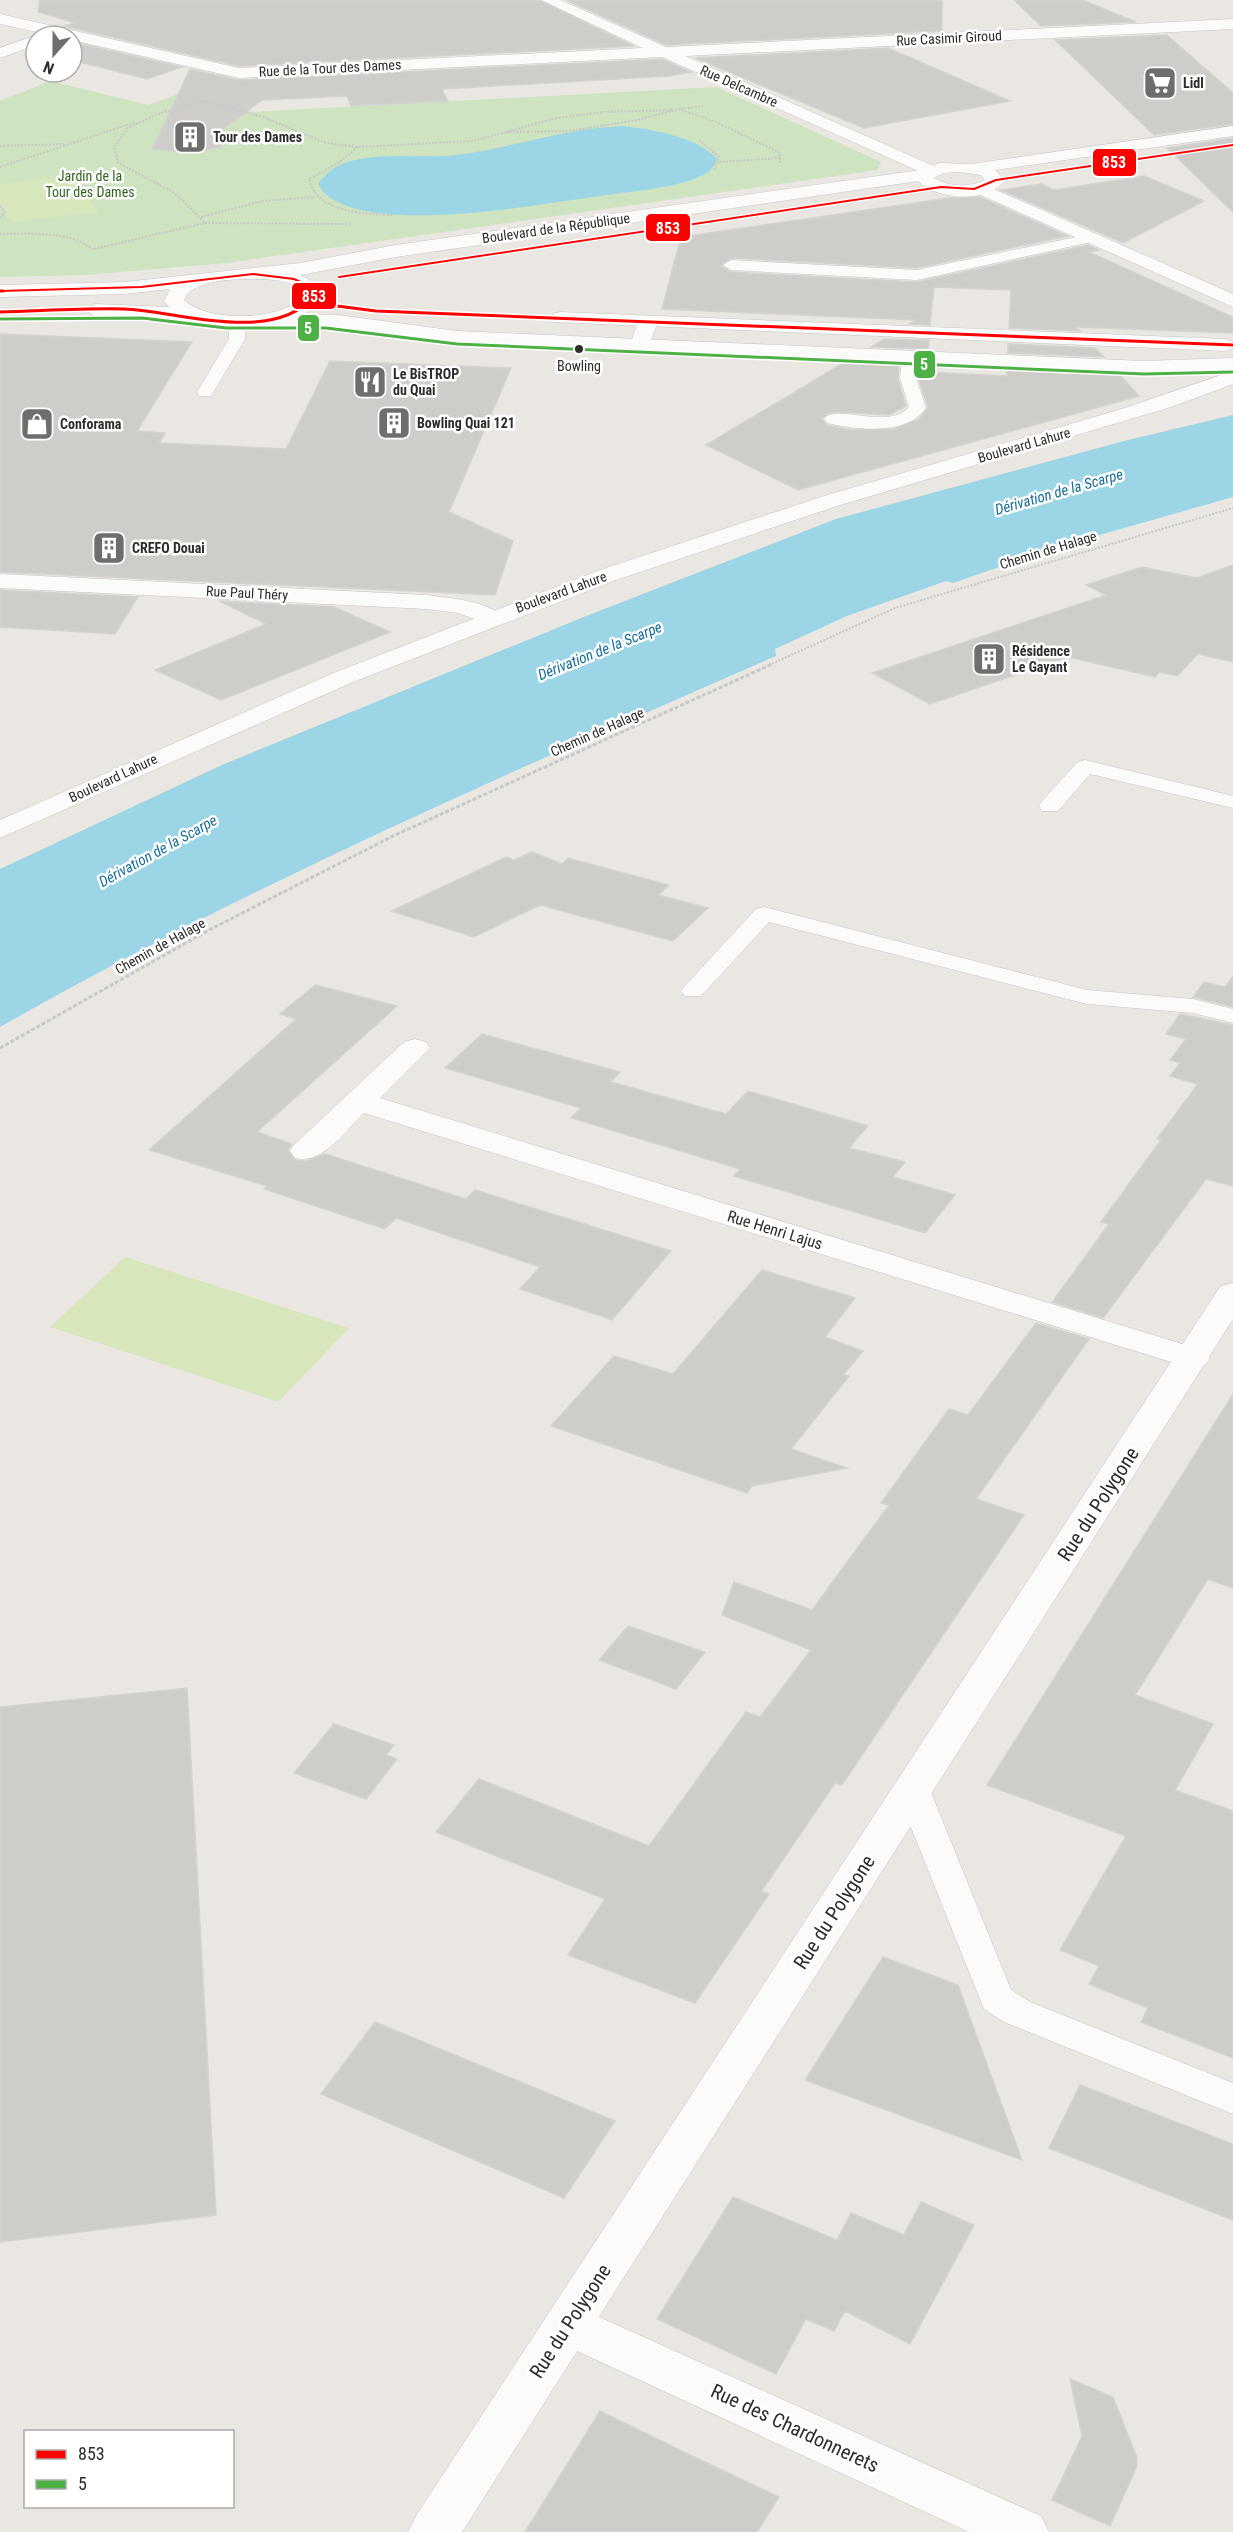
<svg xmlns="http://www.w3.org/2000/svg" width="1233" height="2532" font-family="'Roboto Condensed',sans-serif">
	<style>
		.green { fill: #cee3bf }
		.pitch { fill: #d8e6bc }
		.water { fill: #9cd6e6 }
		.building { fill: #cfcdca; stroke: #d5d3cf; stroke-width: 1.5 }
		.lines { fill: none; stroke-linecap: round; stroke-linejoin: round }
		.service-casing { stroke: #c6c6c5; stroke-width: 1 }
		.minor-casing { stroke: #c6c6c5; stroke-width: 1 }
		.tertiary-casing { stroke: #c6c6c5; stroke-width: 1 }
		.secondary-casing { stroke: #c6c6c5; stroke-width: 1 }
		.path-far1 { stroke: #c8c8c8; stroke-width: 2; stroke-dasharray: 2 1.5; stroke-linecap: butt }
		.path { stroke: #c8c8c8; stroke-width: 3; stroke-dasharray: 4 2; stroke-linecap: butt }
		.service { fill: #fcfbfb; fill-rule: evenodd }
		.minor { fill: #fcfbfb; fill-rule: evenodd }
		.tertiary { fill: #fcfbfb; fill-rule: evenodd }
		.secondary { fill: #fcfbfb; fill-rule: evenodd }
		.bus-1-far1-casing { stroke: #fff; stroke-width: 4.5 }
		.bus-1-casing { stroke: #fff; stroke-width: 6 }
		.bus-2-casing { stroke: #fff; stroke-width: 6 }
		.bus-1-far1 { stroke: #fe0000; stroke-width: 2 }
		.bus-1 { stroke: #fe0000; stroke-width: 3 }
		.bus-2 { stroke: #4eb146; stroke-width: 3 }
		.bus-dot { fill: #2d2d2d; stroke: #fff; stroke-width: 2 }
		.labels { text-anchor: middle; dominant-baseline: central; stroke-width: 5; stroke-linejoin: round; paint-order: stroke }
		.far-street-label { font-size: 14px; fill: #2d2d2d; stroke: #fff }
		.far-poi-label { font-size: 14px; font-weight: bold; fill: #2d2d2d; stroke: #fff; text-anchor: start }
		.far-park-label { font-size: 14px; fill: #306720; stroke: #fff }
		.bus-label { font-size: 14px; fill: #2d2d2d; stroke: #fff }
		.far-water-label { font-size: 15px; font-style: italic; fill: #166e97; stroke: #fff }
		.street-label { font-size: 16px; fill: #2d2d2d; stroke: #fff }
		.near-street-label { font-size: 20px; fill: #2d2d2d; stroke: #fff }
		.line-badge { stroke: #fff; stroke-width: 2 }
		.badge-label { font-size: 16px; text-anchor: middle; font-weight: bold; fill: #fff }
	</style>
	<rect width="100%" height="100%" fill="#eae7e3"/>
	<path class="green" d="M 223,78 L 237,80 L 250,112 L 716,87 L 881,162 L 877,170 L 226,263 L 86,275 L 0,277 L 0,101 L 50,81 L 148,105 Z"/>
	<path class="pitch" d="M 70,175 L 99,212 L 12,222 L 0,206 L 0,184 Z
		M 125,1257 L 349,1328 L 278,1402 L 50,1327 Z"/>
	<path class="water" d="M 622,126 C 650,129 699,137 717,159 C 713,169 709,173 699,177 C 672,189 616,193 586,198 C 533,205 346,240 318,184 C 326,172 337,164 351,161 C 385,152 421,159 456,155 C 512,148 566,128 622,126 Z
		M 1233,415 L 1233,497 L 1054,548 L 953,583 L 946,581 L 847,616 L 775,649 L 776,656 C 513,771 249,885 0,1027 L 0,869 L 224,764 L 586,616 L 836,519 L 1124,441 Z"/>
	<path class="building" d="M 40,0 L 539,0 L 634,46 L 239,66 L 63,26 L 76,23 L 38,12 Z
		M 566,0 L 942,0 L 942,31 L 666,45 Z
		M 1014,0 L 1082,0 L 1136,22 L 1041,26 Z
		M 1167,35 L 1233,93 L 1233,124 L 1154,135 L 1055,40 Z
		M 72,42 L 182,67 L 147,79 L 79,62 L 82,61 L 72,58 Z
		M 888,48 L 1010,101 L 864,128 L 695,58 Z
		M 662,59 L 691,72 L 670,76 L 442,89 L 448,101 L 351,106 L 347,96 L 262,100 L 217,134 L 221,147 L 190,153 L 152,149 L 190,69 L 239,80 Z
		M 1233,138 L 1233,212 L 1167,148 Z
		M 1144,176 L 1204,201 L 1123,243 L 1001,190 L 1041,184 L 1054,190 Z
		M 980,197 L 1068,236 L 917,268 L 731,258 L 721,266 L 731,272 L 917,282 L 1088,245 L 1099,250 L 1089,252 L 1233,317 L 1233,333 L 1076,327 L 1080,331 L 1009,328 L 1011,290 L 934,287 L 930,325 L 909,324 L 916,320 L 662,309 L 681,237 L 949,198 Z
		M 0,334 L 192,342 L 137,431 L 165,433 L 159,443 L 286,449 L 330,361 L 511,368 L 449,512 L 513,541 L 495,595 L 0,572 Z
		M 884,339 L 929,340 L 928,349 L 871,347 Z
		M 1008,344 L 1095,348 L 1104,357 L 1008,353 Z
		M 845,362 L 899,365 L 898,379 L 906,406 L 889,415 L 839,412 L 829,413 L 822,419 L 827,425 L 852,430 L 894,429 L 919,419 L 928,407 L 918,378 L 919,365 L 926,366 L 925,372 L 1007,376 L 1007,369 L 1119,374 L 1139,396 L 798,490 L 706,445 Z
		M 1233,565 L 1233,662 L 1198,654 L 1177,676 L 1159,672 L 1155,677 L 1068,657 L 930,704 L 872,673 L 1106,595 L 1086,585 L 1142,567 L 1197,578 Z
		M 0,590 L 138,597 L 115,634 L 0,627 Z
		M 219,601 L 334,607 L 390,632 L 221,700 L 155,670 L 266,624 Z
		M 532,852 L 562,864 L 568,858 L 669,885 L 658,895 L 708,908 L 673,941 L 540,905 L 474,937 L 391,911 L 506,857 L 514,860 Z
		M 1233,976 L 1233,1007 L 1193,997 L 1204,982 L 1225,987 Z
		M 315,985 L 397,1006 L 257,1132 L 292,1144 L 288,1151 L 295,1160 L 306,1161 L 325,1154 L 466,1199 L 475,1190 L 671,1251 L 612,1320 L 520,1289 L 540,1267 L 396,1218 L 385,1229 L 264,1189 L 267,1186 L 149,1150 L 296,1019 L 280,1014 Z
		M 1180,1014 L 1233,1025 L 1233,1186 L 1206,1179 L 1103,1318 L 1052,1302 L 1109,1224 L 1101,1222 L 1161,1140 L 1157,1139 L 1198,1084 L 1170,1076 L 1180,1063 L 1170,1060 L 1186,1039 L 1166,1034 Z
		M 482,1034 L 620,1072 L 611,1082 L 726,1114 L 748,1091 L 868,1126 L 849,1148 L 905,1162 L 893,1177 L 955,1195 L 925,1233 L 734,1176 L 740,1169 L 571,1118 L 581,1108 L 445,1068 Z
		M 762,1270 L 855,1298 L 825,1337 L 863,1351 L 843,1375 L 849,1376 L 791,1449 L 847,1468 L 752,1486 L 747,1493 L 551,1426 L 614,1356 L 673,1374 Z
		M 1036,1323 L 1089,1339 L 976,1499 L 1024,1515 L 842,1785 L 835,1783 L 761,1892 L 769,1894 L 695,2003 L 568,1955 L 605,1899 L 436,1832 L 479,1779 L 649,1846 L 746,1712 L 760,1717 L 811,1650 L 722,1615 L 734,1582 L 812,1610 L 889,1505 L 881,1503 L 949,1409 L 968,1415 Z
		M 1233,1394 L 1233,1588 L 1208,1579 L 1135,1695 L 1213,1724 L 1175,1790 L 1233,1811 L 1233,2058 L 1141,2022 L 1148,2008 L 1089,1984 L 1099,1966 L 1060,1950 L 1126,1836 L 987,1785 Z
		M 628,1626 L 705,1652 L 676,1689 L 599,1660 Z
		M 187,1688 L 216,2215 L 0,2242 L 0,1707 Z
		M 334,1724 L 394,1745 L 386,1755 L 397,1759 L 366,1799 L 294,1773 Z
		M 883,1957 L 958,1985 L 1022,2160 L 805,2080 Z
		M 375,2022 L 615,2121 L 564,2198 L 321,2094 Z
		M 1080,2085 L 1233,2144 L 1233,2220 L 1049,2148 Z
		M 733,2197 L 837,2240 L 851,2213 L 904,2235 L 921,2202 L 974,2225 L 910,2344 L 845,2311 L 834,2331 L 806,2319 L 776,2374 L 657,2319 Z
		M 1070,2379 L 1113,2397 L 1137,2458 L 1137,2466 L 1110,2526 L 1052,2500 L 1082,2436 Z
		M 600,2411 L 690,2455 L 779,2497 L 757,2532 L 525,2532 Z"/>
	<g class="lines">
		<defs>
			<path id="service" d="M 1091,234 L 1096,235 L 1098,238 L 1096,241 L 917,280 L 731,270 L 723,265 L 731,260 L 917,270 Z
				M 237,316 L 245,321 L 245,339 L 211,396 L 199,396 L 197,392 L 229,339 L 229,321 Z
				M 910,352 L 918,357 L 916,378 L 926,408 C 906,436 857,430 827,423 L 824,419 C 836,403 889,431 909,407 L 900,378 L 902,357 Z
				M 1085,760 L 1233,796 L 1233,808 L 1090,774 L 1058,811 L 1042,811 L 1039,806 L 1042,801 L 1078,762 Z
				M 764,907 L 1087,990 L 1193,999 L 1233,1009 L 1233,1023 L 1193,1013 L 1087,1004 L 769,922 L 701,996 L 685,996 L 681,991 L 685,986 L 756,909 Z
				M 913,1778 L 925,1782 L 930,1790 L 1011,1990 L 1030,2002 L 1233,2083 L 1233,2114 L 1004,2022 L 984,2009 L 896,1790 L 901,1782 Z"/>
			<path id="minor" d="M 541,0 L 560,0 L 666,47 L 1233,19 L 1233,29 L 685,56 L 936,167 L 939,171 L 936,175 L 930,176 L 662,57 L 239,78 L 72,40 L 72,36 L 55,36 L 0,24 L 0,14 L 239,68 L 643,48 Z
				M 36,35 L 39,36 L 36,36 L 36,45 L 0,58 L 0,48 Z
				M 980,183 L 1233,294 L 1233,307 L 974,192 L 971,188 Z
				M 648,316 L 658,322 L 647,349 L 633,349 L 630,345 L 638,322 Z
				M 0,574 L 427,595 C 447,598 491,601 503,618 L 499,623 L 491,625 L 458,613 L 427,609 L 0,588 Z
				M 415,1039 L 426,1042 L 430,1048 L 380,1098 L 1205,1351 L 1210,1358 L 1205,1365 L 1193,1368 L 1181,1365 L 364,1113 C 345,1131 323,1165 295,1158 L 290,1151 L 295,1144 L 404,1042 Z
				M 568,2303 L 1041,2516 L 1049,2532 L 969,2532 L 551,2339 L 544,2324 L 551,2309 Z"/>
			<path id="tertiary" d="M 1233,1283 L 1233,1319 L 462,2532 L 408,2532 L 416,2516 L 1216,1293 L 1221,1286 Z"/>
			<path id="secondary" d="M 1233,126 L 1233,136 L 995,170 L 1005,180 C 988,204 937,200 918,181 L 396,257 L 300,275 L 317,284 L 324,296 L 312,310 L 304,314 L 338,315 L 457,331 L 1144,361 L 1233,358 L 1233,370 L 1144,373 L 457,343 L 338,327 L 222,327 L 142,316 L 95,316 L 85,310 L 95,304 L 169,307 L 164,301 L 170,289 L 125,294 L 0,297 L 0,285 L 125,282 L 300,263 L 396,245 L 920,170 L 940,163 L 971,164 ZM 960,172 L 981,175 L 985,180 C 970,188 949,187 934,178 L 943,173 ZM 260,279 C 275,280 296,280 304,296 C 282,321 208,323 184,300 C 192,278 240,279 260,279 Z
				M 560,312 L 1225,339 L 1232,341 L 1233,348 L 1225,351 L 553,322 L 550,318 L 553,314 Z
				M 1233,371 L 1233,384 L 1174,406 L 837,506 L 616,580 L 353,682 L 0,838 L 0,820 L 336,672 L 600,570 L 821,497 L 1125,408 Z"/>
		</defs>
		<use href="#service" class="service-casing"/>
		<use href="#minor" class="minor-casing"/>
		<use href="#tertiary" class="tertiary-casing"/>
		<use href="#secondary" class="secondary-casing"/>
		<path class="path-far1" d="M 212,103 L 263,117 L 326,143 L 358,147 L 473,141 L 557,118 L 604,112 L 673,110
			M 681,109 L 703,106
			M 506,132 L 569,131 L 637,120 L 679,109 L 716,122 L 780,153 L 780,163
			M 699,140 L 719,157 L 714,171
			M 0,146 L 64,144
			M 358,147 L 338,163 L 309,179 C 316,213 366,214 394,215
			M 719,162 L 780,158
			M 0,167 L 136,122
			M 0,206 L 5,212 L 0,218
			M 201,217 L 262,201 L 315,197
			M 205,223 L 351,224
			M 0,234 C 30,234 69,230 94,250
			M 94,249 L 205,223 L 175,193 L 118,163 L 114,147 L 128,128 L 160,113 L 207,101
			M 769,665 L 895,608 L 1233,508"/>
		<path class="path" d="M 0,1048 L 209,930 L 393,836 L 772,664"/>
		<use href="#service" class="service"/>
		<use href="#minor" class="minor"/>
		<use href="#tertiary" class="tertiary"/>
		<use href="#secondary" class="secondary"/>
		<defs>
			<path id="bus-1-far1" d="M 996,180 L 1233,145
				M 339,277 L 941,187 L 974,189 L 996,180
				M 0,291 L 141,287 L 253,274 L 294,279 L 307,285 L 312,292"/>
			<path id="bus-1" d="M 0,291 L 3,291
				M 314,296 L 337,306 L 376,311 L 1233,345
				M 0,312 C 41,311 83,308 124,309 C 179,311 273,345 314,296 L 311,291"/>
			<path id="bus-2" d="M 0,319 L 142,318 L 226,328 L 326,328 L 457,344 L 1144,374 L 1233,372"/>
		</defs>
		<use href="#bus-1-far1" class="bus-1-far1-casing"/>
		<use href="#bus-1" class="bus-1-casing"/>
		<use href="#bus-2" class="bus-2-casing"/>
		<use href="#bus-1-far1" class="bus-1-far1"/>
		<use href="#bus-1" class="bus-1"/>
		<use href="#bus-2" class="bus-2"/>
	</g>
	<defs>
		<symbol id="supermarket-square" viewBox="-11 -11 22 22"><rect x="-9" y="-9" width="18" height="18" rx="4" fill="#6f6e6d" stroke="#fff"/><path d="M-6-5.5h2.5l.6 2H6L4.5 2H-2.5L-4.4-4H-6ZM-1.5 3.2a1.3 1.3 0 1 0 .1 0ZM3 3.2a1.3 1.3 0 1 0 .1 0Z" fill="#fff"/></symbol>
		<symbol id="building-square" viewBox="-11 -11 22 22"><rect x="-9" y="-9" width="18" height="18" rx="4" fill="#6f6e6d" stroke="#fff"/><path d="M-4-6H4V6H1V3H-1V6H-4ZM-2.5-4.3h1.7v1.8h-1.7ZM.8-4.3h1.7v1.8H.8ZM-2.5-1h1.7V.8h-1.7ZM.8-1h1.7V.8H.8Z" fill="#fff"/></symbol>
		<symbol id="restaurant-square" viewBox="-11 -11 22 22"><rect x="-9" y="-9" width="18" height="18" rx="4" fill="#6f6e6d" stroke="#fff"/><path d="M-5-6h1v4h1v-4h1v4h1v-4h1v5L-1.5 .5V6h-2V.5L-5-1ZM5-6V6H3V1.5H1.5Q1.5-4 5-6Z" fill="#fff"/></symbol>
		<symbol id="shop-square" viewBox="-11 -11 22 22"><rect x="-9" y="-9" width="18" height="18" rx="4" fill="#6f6e6d" stroke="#fff"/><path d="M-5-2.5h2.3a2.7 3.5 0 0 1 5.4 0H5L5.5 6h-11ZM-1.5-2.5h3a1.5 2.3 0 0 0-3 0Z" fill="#fff"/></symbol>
	</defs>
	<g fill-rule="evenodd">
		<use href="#supermarket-square" x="1141" y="64" width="38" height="38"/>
		<use href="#building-square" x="171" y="118" width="38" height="38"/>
		<use href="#restaurant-square" x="351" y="363" width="38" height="38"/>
		<use href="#building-square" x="375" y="404" width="38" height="38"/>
		<use href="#shop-square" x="18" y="405" width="38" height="38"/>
		<use href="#building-square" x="90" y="529" width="38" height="38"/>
		<use href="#building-square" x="970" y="640" width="38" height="38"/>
	</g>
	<circle class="bus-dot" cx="579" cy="349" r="5"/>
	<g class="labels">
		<g class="far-street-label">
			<text transform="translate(949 38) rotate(-3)">Rue Casimir Giroud</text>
			<text transform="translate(330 68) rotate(-3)">Rue de la Tour des Dames</text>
			<text transform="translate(739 86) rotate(24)">Rue Delcambre</text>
			<text transform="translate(556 228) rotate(-8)">Boulevard de la République</text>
			<text transform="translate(1024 445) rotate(-16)">Boulevard Lahure</text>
			<text transform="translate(1048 550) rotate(-17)">Chemin de Halage</text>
			<text transform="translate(561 592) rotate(-20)">Boulevard Lahure</text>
			<text transform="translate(247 593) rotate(3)">Rue Paul Théry</text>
			<text transform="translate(597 732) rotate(-24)">Chemin de Halage</text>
			<text transform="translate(113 778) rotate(-25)">Boulevard Lahure</text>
			<text transform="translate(160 946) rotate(-29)">Chemin de Halage</text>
		</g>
		<g class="far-poi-label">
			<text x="1183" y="83">Lidl</text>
			<text x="213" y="137">Tour des Dames</text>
			<text x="393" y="374">Le BisTROP<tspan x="393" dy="16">du Quai</tspan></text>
			<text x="417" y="423">Bowling Quai 121</text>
			<text x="60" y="424">Conforama</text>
			<text x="132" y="548">CREFO Douai</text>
			<text x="1012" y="651">Résidence<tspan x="1012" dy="16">Le Gayant</tspan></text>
		</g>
		<g class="far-park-label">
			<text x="90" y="176">Jardin de la<tspan x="90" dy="16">Tour des Dames</tspan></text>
		</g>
		<g class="bus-label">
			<text x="579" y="366">Bowling</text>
		</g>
		<g class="far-water-label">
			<text transform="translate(1059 492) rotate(-16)">Dérivation de la Scarpe</text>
			<text transform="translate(600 651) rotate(-22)">Dérivation de la Scarpe</text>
			<text transform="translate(158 851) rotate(-29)">Dérivation de la Scarpe</text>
		</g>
		<g class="street-label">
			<text transform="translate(775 1230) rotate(17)">Rue Henri Lajus</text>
		</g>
		<g class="near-street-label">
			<text transform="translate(1098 1504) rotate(-57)">Rue du Polygone</text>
			<text transform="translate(834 1912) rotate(-57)">Rue du Polygone</text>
			<text transform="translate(570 2321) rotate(-57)">Rue du Polygone</text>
			<text transform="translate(795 2428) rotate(25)">Rue des Chardonnerets</text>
		</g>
	</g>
	<g class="line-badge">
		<rect x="1092" y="148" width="45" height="29" rx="6" fill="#fe0000"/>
		<rect x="645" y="213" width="46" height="29" rx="6" fill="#fe0000"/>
		<rect x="291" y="282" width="46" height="28" rx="6" fill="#fe0000"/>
		<rect x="297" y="314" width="23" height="28" rx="6" fill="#4eb146"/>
		<rect x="913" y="350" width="23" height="29" rx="6" fill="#4eb146"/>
	</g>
	<g class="badge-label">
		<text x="1114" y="168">853</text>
		<text x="668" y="234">853</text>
		<text x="314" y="302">853</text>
		<text x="308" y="334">5</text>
		<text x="924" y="370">5</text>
	</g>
	<rect x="24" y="2430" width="210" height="78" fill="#ffffff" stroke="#ababab" stroke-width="1.5"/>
	<rect x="36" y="2450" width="30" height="9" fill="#fe0000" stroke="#ababab" stroke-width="1.5"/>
	<text x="78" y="2460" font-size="18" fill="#2d2d2d">853</text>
	<rect x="36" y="2480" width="30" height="9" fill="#4eb146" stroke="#ababab" stroke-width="1.5"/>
	<text x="78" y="2490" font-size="18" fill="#2d2d2d">5</text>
	<g transform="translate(54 54) rotate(201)"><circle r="28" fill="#ffffff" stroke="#ababab" stroke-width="1.5"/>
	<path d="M0-4.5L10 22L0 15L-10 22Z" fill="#6f6e6d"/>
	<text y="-9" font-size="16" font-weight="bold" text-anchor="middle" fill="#2d2d2d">N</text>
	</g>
</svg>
